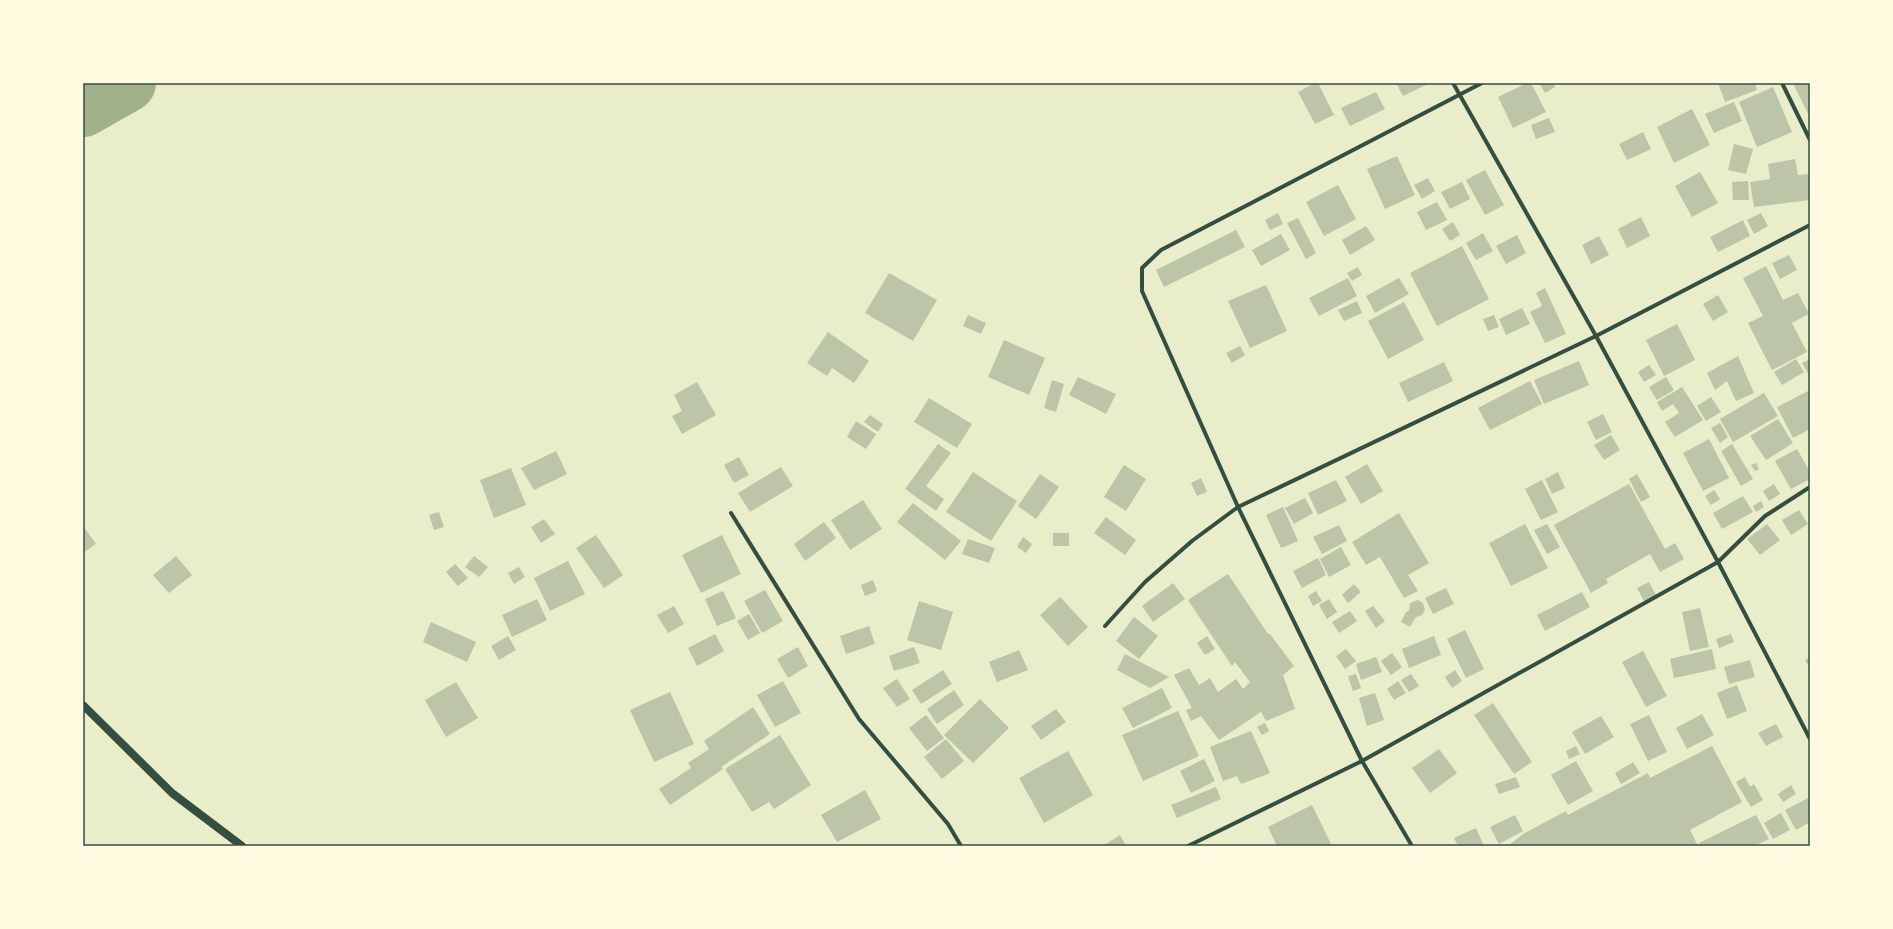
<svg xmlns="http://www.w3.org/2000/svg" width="1893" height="929" font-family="Lato,sans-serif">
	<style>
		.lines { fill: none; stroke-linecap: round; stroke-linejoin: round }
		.river { stroke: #a3b18a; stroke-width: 58 }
		.building { fill: #bcc5a7 }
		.minor { stroke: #344e41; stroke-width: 4 }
		.secondary { stroke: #344e41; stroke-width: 8 }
		.neatline { fill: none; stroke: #344e41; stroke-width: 1.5 }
	</style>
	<rect width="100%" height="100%" fill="#e9edc9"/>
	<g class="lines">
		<path class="river" d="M 83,108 L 127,83"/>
	</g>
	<path class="building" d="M 1315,83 L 1318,83 L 1334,115 L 1315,124 L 1298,92 Z
		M 1396,83 L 1430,83 L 1403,96 Z
		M 1527,83 L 1531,83 L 1546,112 L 1513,128 L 1498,97 Z
		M 1539,83 L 1553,83 L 1555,87 L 1545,93 Z
		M 1718,83 L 1755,83 L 1757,90 L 1725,102 Z
		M 1793,83 L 1810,83 L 1810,118 Z
		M 1773,87 L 1792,132 L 1757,147 L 1739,102 Z
		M 1376,92 L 1385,109 L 1350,126 L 1341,108 Z
		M 1734,102 L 1742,121 L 1714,133 L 1705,114 Z
		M 1692,109 L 1710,145 L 1674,163 L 1657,127 Z
		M 1549,118 L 1555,132 L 1536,139 L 1531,125 Z
		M 1643,132 L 1651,149 L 1627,160 L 1619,144 Z
		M 1734,144 L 1753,149 L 1746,174 L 1728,170 Z
		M 1397,156 L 1415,195 L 1385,209 L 1367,169 Z
		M 1795,159 L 1798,175 L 1810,174 L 1810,200 L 1754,207 L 1750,182 L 1770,179 L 1768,164 Z
		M 1485,170 L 1504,205 L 1485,215 L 1466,180 Z
		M 1700,172 L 1718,203 L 1692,217 L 1675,186 Z
		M 1428,178 L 1435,191 L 1422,199 L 1414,185 Z
		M 1748,181 L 1749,200 L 1733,200 L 1732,182 Z
		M 1462,182 L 1470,199 L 1450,209 L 1441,192 Z
		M 1338,185 L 1356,219 L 1324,236 L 1306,202 Z
		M 1437,202 L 1447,220 L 1426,230 L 1417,212 Z
		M 1278,213 L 1283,224 L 1270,230 L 1265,220 Z
		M 1761,213 L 1768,226 L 1754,234 L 1747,220 Z
		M 1641,217 L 1650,236 L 1627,248 L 1618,229 Z
		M 1298,218 L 1316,253 L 1306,259 L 1287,223 Z
		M 1743,220 L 1750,236 L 1718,252 L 1710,237 Z
		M 1453,222 L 1460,235 L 1450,241 L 1442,229 Z
		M 1366,226 L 1375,240 L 1350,255 L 1342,240 Z
		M 1236,230 L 1245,247 L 1164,287 L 1156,270 Z
		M 1483,233 L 1493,251 L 1476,260 L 1466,243 Z
		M 1281,234 L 1290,250 L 1261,266 L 1252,250 Z
		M 1517,235 L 1526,253 L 1506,264 L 1496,246 Z
		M 1599,236 L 1609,255 L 1591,264 L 1582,245 Z
		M 1462,246 L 1489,299 L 1437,326 L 1410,273 Z
		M 1789,255 L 1797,270 L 1780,279 L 1772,263 Z
		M 1766,266 L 1783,300 L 1798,293 L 1809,314 L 1792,323 L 1807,352 L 1772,370 L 1748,323 L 1763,316 L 1743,278 Z
		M 1358,267 L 1362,275 L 1352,281 L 1347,273 Z
		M 889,273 L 937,300 L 913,341 L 865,313 Z
		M 1348,278 L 1357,296 L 1319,316 L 1309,298 Z
		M 1399,278 L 1409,294 L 1375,313 L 1366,296 Z
		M 1266,285 L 1287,331 L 1250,348 L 1228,301 Z
		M 1545,288 L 1566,334 L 1545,343 L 1530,312 L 1542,306 L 1536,293 Z
		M 1718,295 L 1728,312 L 1713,321 L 1703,304 Z
		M 1357,301 L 1362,313 L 1344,321 L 1338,310 Z
		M 1404,302 L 1424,340 L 1388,359 L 1368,321 Z
		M 1522,308 L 1530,324 L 1506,335 L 1499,319 Z
		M 968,315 L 986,323 L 981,334 L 963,326 Z
		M 1494,315 L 1499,327 L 1488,331 L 1483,319 Z
		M 1677,324 L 1695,360 L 1664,376 L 1646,340 Z
		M 828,332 L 869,361 L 854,383 L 832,368 L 827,376 L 807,363 Z
		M 1004,340 L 1045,358 L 1029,395 L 988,377 Z
		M 1240,346 L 1245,355 L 1232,363 L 1226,353 Z
		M 1738,356 L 1754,393 L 1736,401 L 1727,381 L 1715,390 L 1707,373 Z
		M 1796,359 L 1804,372 L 1782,385 L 1774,372 Z
		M 1810,359 L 1810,377 L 1802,363 Z
		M 1579,361 L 1589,385 L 1544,404 L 1534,380 Z
		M 1444,362 L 1453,381 L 1408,402 L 1399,383 Z
		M 1649,365 L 1656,375 L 1644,382 L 1638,372 Z
		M 1078,377 L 1116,394 L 1106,414 L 1069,395 Z
		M 1666,377 L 1674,390 L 1657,400 L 1649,387 Z
		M 1052,380 L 1064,384 L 1056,412 L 1044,408 Z
		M 1530,381 L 1542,404 L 1490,430 L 1478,408 Z
		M 697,382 L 716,415 L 682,434 L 672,416 L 682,411 L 674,395 Z
		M 1682,387 L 1703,420 L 1675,437 L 1665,422 L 1679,413 L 1673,404 L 1662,411 L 1657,402 Z
		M 1810,390 L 1810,429 L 1793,438 L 1777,407 Z
		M 1764,393 L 1778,416 L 1733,442 L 1720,419 Z
		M 1711,397 L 1721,412 L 1706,421 L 1697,406 Z
		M 929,398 L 972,424 L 957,448 L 914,422 Z
		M 1603,414 L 1612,432 L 1596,440 L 1587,422 Z
		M 870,415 L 883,424 L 878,432 L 864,422 Z
		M 1778,419 L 1793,443 L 1766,460 L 1750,436 Z
		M 856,421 L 876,434 L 866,449 L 847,437 Z
		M 1720,423 L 1728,437 L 1720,443 L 1711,428 Z
		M 1611,435 L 1620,450 L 1604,460 L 1594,445 Z
		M 1709,439 L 1729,478 L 1703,491 L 1683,453 Z
		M 938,444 L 951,453 L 926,486 L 944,499 L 936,511 L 905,489 Z
		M 1732,444 L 1753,479 L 1741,486 L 1721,451 Z
		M 1797,449 L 1810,472 L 1810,479 L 1791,489 L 1775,461 Z
		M 556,451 L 567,474 L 534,490 L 521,468 Z
		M 739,457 L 749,475 L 734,483 L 724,465 Z
		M 1756,463 L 1759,469 L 1755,471 L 1751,465 Z
		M 1367,464 L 1383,491 L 1361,504 L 1345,477 Z
		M 1124,465 L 1146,479 L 1126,511 L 1104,497 Z
		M 781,467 L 793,486 L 750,512 L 738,493 Z
		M 511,468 L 526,505 L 494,518 L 480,480 Z
		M 973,472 L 1017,501 L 991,541 L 946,512 Z
		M 1558,472 L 1565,488 L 1552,494 L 1545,479 Z
		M 1040,474 L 1059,487 L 1036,519 L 1018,506 Z
		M 1637,474 L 1650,497 L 1641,502 L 1629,479 Z
		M 1201,478 L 1207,492 L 1197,496 L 1191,483 Z
		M 1336,480 L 1347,501 L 1318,515 L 1308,493 Z
		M 1542,480 L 1558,512 L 1541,520 L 1525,489 Z
		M 1629,484 L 1665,549 L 1675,543 L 1684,559 L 1660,572 L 1650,554 L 1606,579 L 1608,583 L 1591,593 L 1554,525 Z
		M 1774,484 L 1780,494 L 1769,501 L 1763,491 Z
		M 1714,490 L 1720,499 L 1711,505 L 1705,496 Z
		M 1743,496 L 1753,512 L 1722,529 L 1713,513 Z
		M 1305,498 L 1313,513 L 1294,524 L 1285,508 Z
		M 863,500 L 882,529 L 850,550 L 831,520 Z
		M 1761,501 L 1764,507 L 1756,512 L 1753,506 Z
		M 913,503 L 961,541 L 945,560 L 897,522 Z
		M 1283,507 L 1298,541 L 1281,548 L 1266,515 Z
		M 1799,510 L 1808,524 L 1791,535 L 1782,520 Z
		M 439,512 L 444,527 L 434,530 L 429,515 Z
		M 1399,513 L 1429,563 L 1408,575 L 1418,591 L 1404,598 L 1380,557 L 1366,565 L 1352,542 Z
		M 1106,517 L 1136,540 L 1125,555 L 1094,533 Z
		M 544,519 L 555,534 L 541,543 L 531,527 Z
		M 824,522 L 836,538 L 805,561 L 794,544 Z
		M 1525,524 L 1548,568 L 1511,586 L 1489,543 Z
		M 1547,524 L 1560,547 L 1547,554 L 1534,530 Z
		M 1767,524 L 1780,540 L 1760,555 L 1747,539 Z
		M 1339,525 L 1347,541 L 1322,554 L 1313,537 Z
		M 83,526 L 96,544 L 83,553 Z
		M 1053,533 L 1069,533 L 1069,546 L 1053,546 Z
		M 596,535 L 623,575 L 604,588 L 576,548 Z
		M 722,535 L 741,574 L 701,593 L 682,555 Z
		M 1023,537 L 1032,544 L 1026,553 L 1017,547 Z
		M 968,539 L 995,548 L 989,563 L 962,554 Z
		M 1341,547 L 1351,565 L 1329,577 L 1320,559 Z
		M 176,556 L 192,575 L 169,593 L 153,575 Z
		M 474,556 L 488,567 L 479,577 L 465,567 Z
		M 1318,558 L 1326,575 L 1302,588 L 1293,571 Z
		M 568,561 L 585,594 L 550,611 L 534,578 Z
		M 455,564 L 468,578 L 458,586 L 446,572 Z
		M 519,567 L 525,577 L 514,584 L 508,573 Z
		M 1228,574 L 1268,634 L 1269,633 L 1294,666 L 1283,675 L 1295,709 L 1266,721 L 1261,712 L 1219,740 L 1201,716 L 1191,721 L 1186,710 L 1192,708 L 1174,675 L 1189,668 L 1199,685 L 1210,678 L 1218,692 L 1236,679 L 1243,689 L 1250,682 L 1235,662 L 1232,666 L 1188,600 Z
		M 873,580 L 877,591 L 865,596 L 861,585 Z
		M 1649,582 L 1656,595 L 1644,601 L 1637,588 Z
		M 1173,583 L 1185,599 L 1153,622 L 1142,606 Z
		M 1354,584 L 1361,592 L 1348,603 L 1342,595 Z
		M 1446,588 L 1454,604 L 1433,614 L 1425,598 Z
		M 765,590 L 783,621 L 762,633 L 744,601 Z
		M 723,591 L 736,618 L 717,626 L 705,599 Z
		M 1316,591 L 1322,601 L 1313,606 L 1308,596 Z
		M 1582,592 L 1590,607 L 1545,631 L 1537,615 Z
		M 1060,597 L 1088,627 L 1068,646 L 1040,615 Z
		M 537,599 L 547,620 L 512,637 L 502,615 Z
		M 1329,599 L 1337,612 L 1327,619 L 1319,605 Z
		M 1418,600 L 1423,603 L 1425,610 L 1422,615 L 1416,617 L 1410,627 L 1401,622 L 1406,612 L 1409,611 L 1410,603 Z
		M 919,601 L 953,612 L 941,650 L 907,640 Z
		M 674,606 L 684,624 L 668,633 L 657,615 Z
		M 1373,606 L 1385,621 L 1376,628 L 1365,611 Z
		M 1700,608 L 1709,647 L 1690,651 L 1682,612 Z
		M 1350,611 L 1357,621 L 1339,633 L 1332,622 Z
		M 749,614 L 760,633 L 748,640 L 737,621 Z
		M 1134,617 L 1158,636 L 1139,659 L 1116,641 Z
		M 431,622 L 476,642 L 467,662 L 423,642 Z
		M 869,626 L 875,644 L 846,654 L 840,636 Z
		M 1465,630 L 1484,669 L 1466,678 L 1447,639 Z
		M 715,634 L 724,651 L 697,666 L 688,648 Z
		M 1731,634 L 1734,642 L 1719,648 L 1716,639 Z
		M 508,636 L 516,650 L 499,660 L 491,646 Z
		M 1207,636 L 1215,649 L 1205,655 L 1197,643 Z
		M 1434,636 L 1441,655 L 1409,668 L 1402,649 Z
		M 798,647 L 808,666 L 788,678 L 777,659 Z
		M 914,647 L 920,663 L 894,671 L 889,656 Z
		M 1346,649 L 1356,661 L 1345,669 L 1336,656 Z
		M 1712,649 L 1716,669 L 1674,678 L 1670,659 Z
		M 1019,650 L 1028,670 L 997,682 L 989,662 Z
		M 1643,651 L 1667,696 L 1646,707 L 1622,662 Z
		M 1392,653 L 1402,667 L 1391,675 L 1381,661 Z
		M 1125,654 L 1169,677 L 1150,688 L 1117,670 Z
		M 1376,657 L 1382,672 L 1361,680 L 1356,664 Z
		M 1810,657 L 1810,669 L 1805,660 Z
		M 1750,660 L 1755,677 L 1729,684 L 1724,667 Z
		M 943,670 L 952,684 L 921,704 L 912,690 Z
		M 1455,670 L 1462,681 L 1452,688 L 1445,677 Z
		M 1356,674 L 1361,688 L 1353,691 L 1348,676 Z
		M 1411,674 L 1419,686 L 1409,692 L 1401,680 Z
		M 897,679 L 910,699 L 897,707 L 883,688 Z
		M 783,681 L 801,713 L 775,727 L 757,695 Z
		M 1398,681 L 1406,693 L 1394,700 L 1387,689 Z
		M 456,682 L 478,718 L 446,737 L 425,700 Z
		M 1737,685 L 1747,711 L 1727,719 L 1717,693 Z
		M 1162,688 L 1172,708 L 1133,728 L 1122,708 Z
		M 954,690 L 964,705 L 937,724 L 927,709 Z
		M 670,692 L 694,744 L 654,762 L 630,710 Z
		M 1375,693 L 1384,720 L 1367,726 L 1359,698 Z
		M 980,699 L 1009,728 L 973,763 L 944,735 Z
		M 1493,703 L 1532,762 L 1514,774 L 1474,715 Z
		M 753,707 L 770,734 L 721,767 L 723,769 L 670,805 L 659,789 L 691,768 L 688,763 L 709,749 L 704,741 Z
		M 1056,709 L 1066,722 L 1041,740 L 1031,726 Z
		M 1178,711 L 1199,756 L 1143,781 L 1122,735 Z
		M 1702,714 L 1714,735 L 1687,749 L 1676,728 Z
		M 926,715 L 944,738 L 927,751 L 909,728 Z
		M 1649,715 L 1667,752 L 1648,761 L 1630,724 Z
		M 1601,716 L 1614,737 L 1585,754 L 1572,732 Z
		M 1265,723 L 1269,731 L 1262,735 L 1257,727 Z
		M 1776,724 L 1783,737 L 1766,746 L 1758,733 Z
		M 1251,731 L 1270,773 L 1241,784 L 1237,776 L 1223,781 L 1210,747 Z
		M 780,735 L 811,785 L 774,809 L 769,802 L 752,812 L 725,769 Z
		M 946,739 L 964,761 L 942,779 L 924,757 Z
		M 1576,746 L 1580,754 L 1569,759 L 1566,751 Z
		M 1712,746 L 1742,802 L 1690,830 L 1698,846 L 1508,846 L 1523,834 L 1566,811 L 1568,815 L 1648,773 L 1650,778 Z
		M 1439,749 L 1457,773 L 1430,793 L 1412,768 Z
		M 1068,751 L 1093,795 L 1044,823 L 1019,778 Z
		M 1204,759 L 1215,781 L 1191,793 L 1180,771 Z
		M 1576,761 L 1593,791 L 1568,805 L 1551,775 Z
		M 1633,762 L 1640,773 L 1621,784 L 1615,773 Z
		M 1516,777 L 1520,787 L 1499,794 L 1495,784 Z
		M 1745,777 L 1750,787 L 1754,784 L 1763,800 L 1751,807 L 1736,782 Z
		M 1791,785 L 1796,794 L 1783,802 L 1778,794 Z
		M 1216,787 L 1221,799 L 1177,818 L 1171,805 Z
		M 865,790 L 881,819 L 837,842 L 821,815 Z
		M 1810,797 L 1810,822 L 1796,830 L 1785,810 Z
		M 1312,805 L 1332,846 L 1277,846 L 1268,827 Z
		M 1781,813 L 1790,830 L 1773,839 L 1764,823 Z
		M 1515,815 L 1523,831 L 1499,844 L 1490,827 Z
		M 1756,815 L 1769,839 L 1754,846 L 1701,846 L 1699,843 Z
		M 1476,828 L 1484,846 L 1458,846 L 1454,838 Z
		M 1120,835 L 1126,846 L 1105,846 L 1104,845 Z"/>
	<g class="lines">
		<path class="minor" d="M 1453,83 L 1596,336 L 1718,562 L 1810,739
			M 1782,83 L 1810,140
			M 731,513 L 859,719 L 948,824 L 961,846
			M 1105,626 L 1145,582 L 1192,541 L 1238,507 L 1596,336 L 1810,225
			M 1188,846 L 1362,761 L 1718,562 L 1765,516 L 1810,487
			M 1412,846 L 1362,761 L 1238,507 L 1142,291 L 1142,268 L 1161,250 L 1482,83"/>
		<path class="secondary" d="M 83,705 L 172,793 L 242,846"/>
	</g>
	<rect width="1893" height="929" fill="none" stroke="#fefae0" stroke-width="168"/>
	<rect x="84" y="84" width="1725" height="761" class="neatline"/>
</svg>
